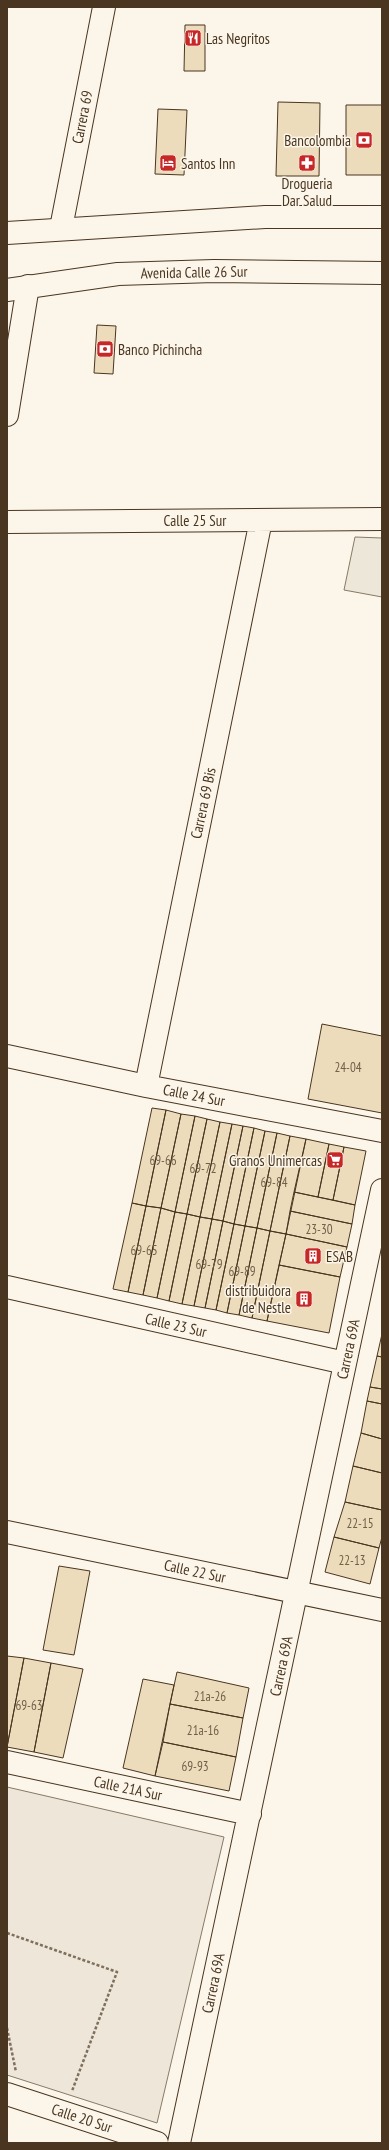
<svg xmlns="http://www.w3.org/2000/svg" width="389" height="2150" font-family="'PT Sans Narrow',sans-serif">
	<style>
		.green { fill: #ede6d9; stroke: #887966 }
		.parking { fill: #ede7d9; stroke: #887966 }
		.building { fill: #ecdcbc; stroke: #4a3520 }
		.lines { fill: none; stroke-linecap: round; stroke-linejoin: round }
		.minor-casing { stroke: #4a3520; stroke-width: 24 }
		.major-casing { stroke: #4a3520; stroke-width: 24 }
		.path { stroke: #7f6f5c; stroke-width: 2.5; stroke-dasharray: 3 2; stroke-linecap: butt }
		.minor { stroke: #fbf6e9; stroke-width: 22 }
		.major { stroke: #fbf6e9; stroke-width: 22 }
		.labels { text-anchor: middle; dominant-baseline: central; stroke-width: 3; stroke-linejoin: round; paint-order: stroke }
		.number-label { font-size: 13px; fill: #725f47 }
		.poi-label { font-size: 15px; fill: #4a3520; stroke: #fbf6e9; text-anchor: start }
		.street-label { font-size: 15px; fill: #4a3520; stroke: #fbf6e9 }
	</style>
	<rect width="100%" height="100%" fill="#fbf6e9"/>
	<path class="green" d="M 7,1787 L 224,1837 L 157,2123 L 7,2075 Z"/>
	<path class="parking" d="M 355,537 L 382,538 L 382,597 L 344,590 Z"/>
	<path class="building" d="M 185,25 L 205,25 L 205,71 L 184,71 Z
		M 278,102 L 320,103 L 319,176 L 276,176 Z
		M 346,105 L 382,105 L 382,175 L 346,175 Z
		M 158,109 L 187,110 L 184,175 L 155,174 Z
		M 97,325 L 116,326 L 113,374 L 94,373 Z
		M 322,1024 L 382,1036 L 382,1113 L 308,1099 Z
		M 152,1108 L 166,1110 L 146,1206 L 132,1203 Z
		M 166,1110 L 181,1114 L 161,1208 L 146,1206 Z
		M 181,1114 L 195,1116 L 175,1212 L 161,1208 Z
		M 195,1116 L 207,1119 L 187,1214 L 175,1212 Z
		M 207,1119 L 220,1122 L 200,1217 L 187,1214 Z
		M 220,1122 L 232,1124 L 212,1219 L 200,1217 Z
		M 232,1124 L 243,1126 L 223,1221 L 212,1219 Z
		M 243,1126 L 254,1128 L 234,1224 L 223,1221 Z
		M 254,1128 L 265,1131 L 245,1226 L 234,1224 Z
		M 265,1131 L 277,1133 L 257,1228 L 245,1226 Z
		M 277,1133 L 290,1136 L 270,1231 L 257,1228 Z
		M 290,1136 L 306,1139 L 286,1234 L 270,1231 Z
		M 306,1139 L 329,1144 L 318,1197 L 294,1192 Z
		M 329,1144 L 344,1147 L 333,1200 L 318,1197 Z
		M 344,1147 L 366,1151 L 355,1205 L 333,1200 Z
		M 294,1192 L 355,1205 L 352,1224 L 290,1211 Z
		M 132,1203 L 146,1206 L 128,1292 L 113,1289 Z
		M 146,1206 L 161,1208 L 143,1295 L 128,1292 Z
		M 161,1208 L 175,1212 L 157,1298 L 143,1295 Z
		M 290,1211 L 352,1224 L 347,1247 L 286,1234 Z
		M 175,1212 L 187,1214 L 169,1301 L 157,1298 Z
		M 187,1214 L 200,1217 L 182,1304 L 169,1301 Z
		M 200,1217 L 212,1219 L 194,1306 L 182,1304 Z
		M 212,1219 L 223,1221 L 205,1308 L 194,1306 Z
		M 223,1221 L 234,1224 L 216,1310 L 205,1308 Z
		M 234,1224 L 245,1226 L 227,1313 L 216,1310 Z
		M 245,1226 L 257,1228 L 239,1315 L 227,1313 Z
		M 257,1228 L 270,1231 L 252,1318 L 239,1315 Z
		M 270,1231 L 286,1234 L 267,1321 L 252,1318 Z
		M 286,1234 L 347,1247 L 340,1277 L 279,1265 Z
		M 279,1265 L 340,1277 L 329,1333 L 267,1321 Z
		M 382,1334 L 382,1357 L 377,1356 Z
		M 377,1356 L 382,1357 L 382,1389 L 370,1387 Z
		M 370,1387 L 382,1389 L 382,1404 L 367,1401 Z
		M 367,1401 L 382,1404 L 382,1439 L 361,1433 Z
		M 361,1433 L 382,1439 L 382,1473 L 353,1466 Z
		M 353,1466 L 382,1473 L 382,1510 L 345,1502 Z
		M 345,1502 L 382,1510 L 382,1537 L 379,1548 L 334,1537 Z
		M 334,1537 L 379,1548 L 370,1584 L 325,1572 Z
		M 59,1566 L 90,1571 L 74,1655 L 43,1650 Z
		M 7,1656 L 24,1658 L 7,1747 Z
		M 24,1658 L 51,1663 L 34,1752 L 7,1747 Z
		M 51,1663 L 83,1669 L 63,1758 L 34,1752 Z
		M 177,1672 L 249,1688 L 243,1718 L 170,1704 Z
		M 143,1679 L 174,1685 L 155,1776 L 123,1768 Z
		M 170,1704 L 243,1718 L 236,1757 L 163,1742 Z
		M 163,1742 L 236,1757 L 229,1791 L 155,1776 Z"/>
	<g class="lines">
		<defs>
			<path id="minor" d="M 61,228 L 104,7
				M 7,415 L 28,286
				M 7,522 L 382,519
				M 7,1056 L 146,1086 L 382,1131
				M 146,1086 L 261,520
				M 7,1287 L 345,1363
				M 7,1532 L 382,1610
				M 7,1762 L 250,1814
				M 7,2094 L 157,2143
				M 179,2143 L 382,1190"/>
			<path id="major" d="M 7,233 L 265,217 L 382,217
				M 7,290 L 118,274 L 214,271 L 382,273"/>
		</defs>
		<use href="#minor" class="minor-casing"/>
		<use href="#major" class="major-casing"/>
		<path class="path" d="M 7,1933 L 117,1972 L 72,2091
			M 7,2028 L 16,2072"/>
		<use href="#minor" class="minor"/>
		<use href="#major" class="major"/>
	</g>
	<defs>
		<symbol id="restaurant-square" viewBox="-11 -11 22 22"><rect x="-9" y="-9" width="18" height="18" rx="4" fill="#c62828" stroke="#fbf6e9"/><path d="M-5-6h1v4h1v-4h1v4h1v-4h1v5L-1.5 .5V6h-2V.5L-5-1ZM5-6V6H3V1.5H1.5Q1.5-4 5-6Z" fill="#fff"/></symbol>
		<symbol id="bank-square" viewBox="-11 -11 22 22"><rect x="-9" y="-9" width="18" height="18" rx="4" fill="#c62828" stroke="#fbf6e9"/><path d="M-6-4H6V4H-6ZM0-2.3a2.3 2.3 0 1 0 0 4.6a2.3 2.3 0 1 0 0-4.6Z" fill="#fff"/></symbol>
		<symbol id="hotel-square" viewBox="-11 -11 22 22"><rect x="-9" y="-9" width="18" height="18" rx="4" fill="#c62828" stroke="#fbf6e9"/><path d="M-6-4.5h1.5V1H6V5H4.5V3h-9V5H-6ZM-4 0a1.8 1.8 0 1 1 3.6 0ZM.5 0V-2.5h3Q6-2.5 6 0Z" fill="#fff"/></symbol>
		<symbol id="pharmacy-square" viewBox="-11 -11 22 22"><rect x="-9" y="-9" width="18" height="18" rx="4" fill="#c62828" stroke="#fbf6e9"/><path d="M-2-6h4v4h4v4h-4v4h-4v-4h-4v-4h4Z" fill="#fff"/></symbol>
		<symbol id="supermarket-square" viewBox="-11 -11 22 22"><rect x="-9" y="-9" width="18" height="18" rx="4" fill="#c62828" stroke="#fbf6e9"/><path d="M-6-5.5h2.5l.6 2H6L4.5 2H-2.5L-4.4-4H-6ZM-1.5 3.2a1.3 1.3 0 1 0 .1 0ZM3 3.2a1.3 1.3 0 1 0 .1 0Z" fill="#fff"/></symbol>
		<symbol id="building-square" viewBox="-11 -11 22 22"><rect x="-9" y="-9" width="18" height="18" rx="4" fill="#c62828" stroke="#fbf6e9"/><path d="M-4-6H4V6H1V3H-1V6H-4ZM-2.5-4.3h1.7v1.8h-1.7ZM.8-4.3h1.7v1.8H.8ZM-2.5-1h1.7V.8h-1.7ZM.8-1h1.7V.8H.8Z" fill="#fff"/></symbol>
	</defs>
	<g fill-rule="evenodd">
		<use href="#restaurant-square" x="183" y="28" width="20" height="20"/>
		<use href="#bank-square" x="354" y="130" width="20" height="20"/>
		<use href="#hotel-square" x="158" y="153" width="20" height="20"/>
		<use href="#pharmacy-square" x="297" y="153" width="20" height="20"/>
		<use href="#bank-square" x="95" y="339" width="20" height="20"/>
		<use href="#supermarket-square" x="325" y="1150" width="20" height="20"/>
		<use href="#building-square" x="303" y="1246" width="20" height="20"/>
		<use href="#building-square" x="294" y="1289" width="20" height="20"/>
	</g>
	<g class="labels">
		<g class="number-label">
			<text x="348" y="1067">24-04</text>
			<text x="163" y="1160">69-66</text>
			<text x="203" y="1168">69-72</text>
			<text x="274" y="1182">69-84</text>
			<text x="319" y="1229">23-30</text>
			<text x="144" y="1250">69-65</text>
			<text x="209" y="1264">69-79</text>
			<text x="242" y="1271">69-89</text>
			<text x="360" y="1523">22-15</text>
			<text x="352" y="1560">22-13</text>
			<text x="210" y="1696">21a-26</text>
			<text x="29" y="1705">69-63</text>
			<text x="203" y="1730">21a-16</text>
			<text x="195" y="1766">69-93</text>
		</g>
		<g class="poi-label">
			<text x="206" y="38">Las Negritos</text>
			<text x="351" y="140" text-anchor="end">Bancolombia</text>
			<text x="181" y="163">Santos Inn</text>
			<text x="307" y="183" text-anchor="middle">Drogueria<tspan x="307" dy="17">Dar Salud</tspan></text>
			<text x="118" y="349">Banco Pichincha</text>
			<text x="322" y="1160" text-anchor="end">Granos Unimercas</text>
			<text x="326" y="1256">ESAB</text>
			<text x="291" y="1290" text-anchor="end">distribuidora<tspan x="291" dy="17">de Nestle</tspan></text>
		</g>
		<g class="street-label">
			<text transform="translate(82 117) rotate(-79)">Carrera 69</text>
			<text transform="translate(194 272) rotate(-1)">Avenida Calle 26 Sur</text>
			<text x="195" y="520">Calle 25 Sur</text>
			<text transform="translate(203 803) rotate(-78)">Carrera 69 Bis</text>
			<text transform="translate(194 1095) rotate(11)">Calle 24 Sur</text>
			<text transform="translate(176 1325) rotate(13)">Calle 23 Sur</text>
			<text transform="translate(348 1349) rotate(-78)">Carrera 69A</text>
			<text transform="translate(195 1571) rotate(12)">Calle 22 Sur</text>
			<text transform="translate(281 1666) rotate(-78)">Carrera 69A</text>
			<text transform="translate(128 1788) rotate(12)">Calle 21A Sur</text>
			<text transform="translate(213 1983) rotate(-78)">Carrera 69A</text>
			<text transform="translate(82 2118) rotate(18)">Calle 20 Sur</text>
		</g>
	</g>
	<rect width="389" height="2150" fill="none" stroke="#4a3520" stroke-width="16"/>
</svg>
